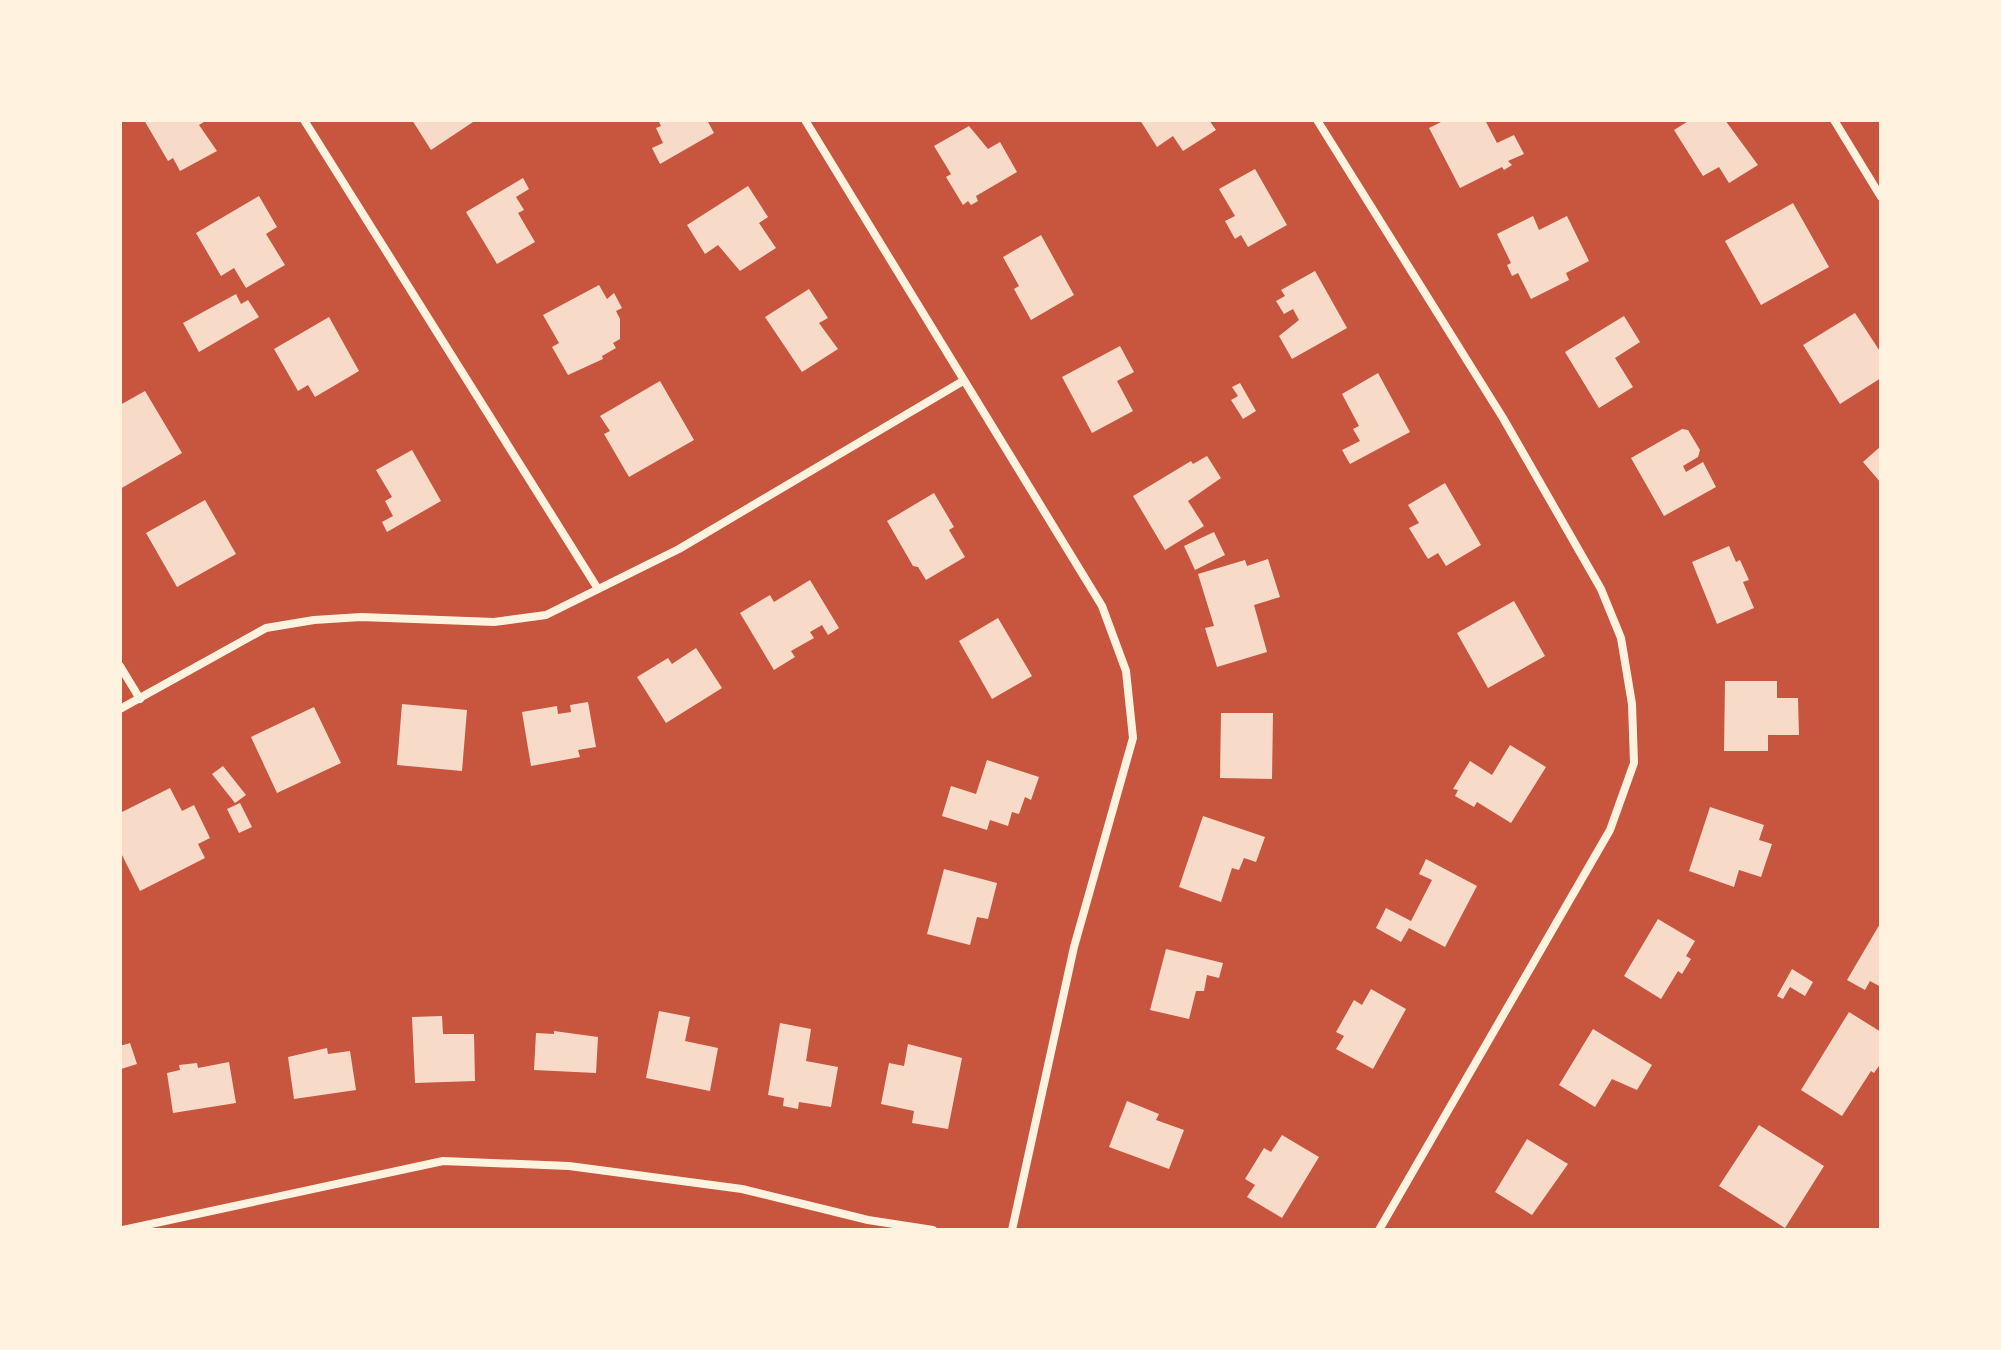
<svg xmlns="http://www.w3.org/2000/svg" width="2001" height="1350" font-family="'IBM Plex Serif',serif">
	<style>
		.building { fill: #f7dbc8 }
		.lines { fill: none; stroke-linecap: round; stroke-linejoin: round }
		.minor { stroke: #fff3e0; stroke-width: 8 }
	</style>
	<rect width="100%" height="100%" fill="#c8553d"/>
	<path class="building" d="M 144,120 L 207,120 L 199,125 L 217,151 L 180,171 L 173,158 L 168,161 Z
		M 412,120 L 476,120 L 431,150 Z
		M 658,120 L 707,120 L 714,133 L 660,164 L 652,148 L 663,143 L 656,128 L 661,126 Z
		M 1140,120 L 1209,120 L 1216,130 L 1183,151 L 1173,136 L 1157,147 Z
		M 1445,120 L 1485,120 L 1497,143 L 1514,135 L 1524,154 L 1508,161 L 1512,165 L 1504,170 L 1502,167 L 1460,188 L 1429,128 Z
		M 1690,120 L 1725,120 L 1758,165 L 1729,183 L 1719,167 L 1703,176 L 1674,130 Z
		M 969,126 L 988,149 L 1000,142 L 1017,172 L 976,196 L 978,201 L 971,205 L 968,201 L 963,205 L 946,177 L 951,174 L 934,146 Z
		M 1255,169 L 1287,225 L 1248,247 L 1241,235 L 1235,239 L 1225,221 L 1235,216 L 1219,189 Z
		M 523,178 L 529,189 L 516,197 L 524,210 L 518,213 L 535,242 L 497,264 L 466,212 Z
		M 748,186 L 768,217 L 759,223 L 776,248 L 740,271 L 718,245 L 705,254 L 687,225 Z
		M 259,196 L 277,227 L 266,234 L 285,265 L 246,288 L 234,268 L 221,276 L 196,233 Z
		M 1793,203 L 1829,267 L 1761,305 L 1725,241 Z
		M 1533,216 L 1539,230 L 1567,216 L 1589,261 L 1566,273 L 1569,280 L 1531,299 L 1518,273 L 1512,276 L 1507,265 L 1511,263 L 1497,234 Z
		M 1041,235 L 1074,295 L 1031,320 L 1014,289 L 1019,286 L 1003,257 Z
		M 1315,271 L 1347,328 L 1292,359 L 1279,336 L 1299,320 L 1293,309 L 1284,314 L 1276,301 L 1285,296 L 1281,290 Z
		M 599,285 L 607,299 L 614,293 L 622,308 L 616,311 L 620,319 L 620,339 L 613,343 L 616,348 L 602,356 L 603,359 L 568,375 L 552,347 L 559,343 L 543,315 Z
		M 809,289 L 828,318 L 819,323 L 838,349 L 802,372 L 765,317 Z
		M 236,294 L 241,304 L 248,300 L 259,317 L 199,352 L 183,323 Z
		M 1855,313 L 1881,353 L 1881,378 L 1840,404 L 1803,345 Z
		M 1624,316 L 1640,342 L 1615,358 L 1633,387 L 1599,408 L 1565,352 Z
		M 329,317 L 359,371 L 315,397 L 308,385 L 298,391 L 274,349 Z
		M 1120,346 L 1134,372 L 1117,381 L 1133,411 L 1092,433 L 1062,377 Z
		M 1378,373 L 1410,432 L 1350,464 L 1342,450 L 1360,441 L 1353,429 L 1359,426 L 1342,394 Z
		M 660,381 L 694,440 L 629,477 L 604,434 L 610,431 L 600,416 Z
		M 1240,383 L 1256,411 L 1243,419 L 1231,400 L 1238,396 L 1232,387 Z
		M 145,391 L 182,453 L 120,489 L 120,405 Z
		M 1682,429 L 1688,430 L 1700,450 L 1698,457 L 1683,466 L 1686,472 L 1703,462 L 1716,487 L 1664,516 L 1631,458 Z
		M 1881,446 L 1881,483 L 1863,462 Z
		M 412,450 L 441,501 L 387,532 L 382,522 L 393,516 L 385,501 L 392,497 L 376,470 Z
		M 1207,456 L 1221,478 L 1188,501 L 1204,526 L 1165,550 L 1133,496 L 1191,461 L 1193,464 Z
		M 1445,483 L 1481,545 L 1446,566 L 1438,553 L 1428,559 L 1409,528 L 1419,523 L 1408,505 Z
		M 934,493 L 954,527 L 949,530 L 965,557 L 926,580 L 918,567 L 913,566 L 887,521 Z
		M 205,500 L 236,554 L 177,587 L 146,533 Z
		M 1214,532 L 1225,555 L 1195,570 L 1184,546 Z
		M 1729,546 L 1736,562 L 1740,560 L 1749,580 L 1743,582 L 1754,608 L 1717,624 L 1692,562 Z
		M 1268,559 L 1280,597 L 1254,605 L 1267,652 L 1217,667 L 1205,628 L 1214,626 L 1198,574 L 1245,560 L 1247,566 Z
		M 810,580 L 839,628 L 828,635 L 822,625 L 810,632 L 814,638 L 791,651 L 795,657 L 774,670 L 740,613 L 770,595 L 774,602 Z
		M 1514,601 L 1545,656 L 1488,688 L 1457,633 Z
		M 998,618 L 1032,676 L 992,699 L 959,641 Z
		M 696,648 L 722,688 L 666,723 L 637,677 L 668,658 L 672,664 Z
		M 1725,681 L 1777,681 L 1777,698 L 1798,698 L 1799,735 L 1768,735 L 1768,751 L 1724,751 Z
		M 588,702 L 596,747 L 578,750 L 580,757 L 531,766 L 522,712 L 557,706 L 558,714 L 571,712 L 570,705 Z
		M 402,704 L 467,710 L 462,771 L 397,765 Z
		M 314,707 L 341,763 L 277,793 L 251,737 Z
		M 1221,713 L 1273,713 L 1272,779 L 1220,778 Z
		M 1510,745 L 1546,767 L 1511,823 L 1477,802 L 1474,807 L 1455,796 L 1458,790 L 1453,789 L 1470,761 L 1492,775 Z
		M 987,760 L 1039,777 L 1031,800 L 1025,797 L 1019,814 L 1012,812 L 1008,826 L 990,820 L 987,830 L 942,816 L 951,786 L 976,794 Z
		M 223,766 L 246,795 L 235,803 L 212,774 Z
		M 170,788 L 182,811 L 194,805 L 210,838 L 198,844 L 205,858 L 140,891 L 120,851 L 120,813 Z
		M 240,803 L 252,827 L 239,833 L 227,809 Z
		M 1710,807 L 1764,825 L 1759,840 L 1772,844 L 1761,877 L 1739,870 L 1734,887 L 1689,871 Z
		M 1203,816 L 1265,837 L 1256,862 L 1244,858 L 1239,870 L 1232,868 L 1221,902 L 1179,887 Z
		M 1426,859 L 1477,886 L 1445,947 L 1409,928 L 1401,942 L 1376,928 L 1386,908 L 1411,921 L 1432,880 L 1419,874 Z
		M 944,869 L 997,883 L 988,919 L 977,917 L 970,945 L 927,934 Z
		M 1658,919 L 1695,941 L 1686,956 L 1691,959 L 1682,974 L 1678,971 L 1661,999 L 1624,976 Z
		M 1881,922 L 1881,987 L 1870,981 L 1865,990 L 1847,980 Z
		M 1166,949 L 1223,963 L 1219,978 L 1207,975 L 1204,991 L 1196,991 L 1189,1019 L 1150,1010 Z
		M 1792,969 L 1813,982 L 1805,996 L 1790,987 L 1783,999 L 1777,996 Z
		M 1371,989 L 1406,1009 L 1373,1069 L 1336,1049 L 1344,1036 L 1336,1032 L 1354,1000 L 1362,1005 Z
		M 659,1011 L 690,1017 L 685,1041 L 718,1048 L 710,1091 L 646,1078 Z
		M 1849,1012 L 1881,1032 L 1881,1063 L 1874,1073 L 1871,1071 L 1842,1116 L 1801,1090 Z
		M 442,1016 L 443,1034 L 474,1034 L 475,1081 L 415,1083 L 412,1017 Z
		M 780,1023 L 811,1029 L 806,1061 L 838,1067 L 831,1107 L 799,1102 L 798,1109 L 783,1106 L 784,1098 L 768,1095 Z
		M 1593,1029 L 1652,1065 L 1637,1090 L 1612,1079 L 1595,1107 L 1559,1085 Z
		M 554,1031 L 598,1037 L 596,1073 L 534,1070 L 536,1033 L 554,1034 Z
		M 130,1043 L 137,1064 L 121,1069 L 120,1046 Z
		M 908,1044 L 962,1058 L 948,1129 L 912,1123 L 914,1111 L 881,1104 L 889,1063 L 904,1066 Z
		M 327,1048 L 328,1054 L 350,1051 L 356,1090 L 294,1099 L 288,1057 Z
		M 229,1062 L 236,1103 L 173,1113 L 167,1073 L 180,1070 L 179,1065 L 197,1063 L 198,1068 Z
		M 1127,1101 L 1159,1114 L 1156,1120 L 1184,1130 L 1169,1169 L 1109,1147 Z
		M 1759,1125 L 1824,1166 L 1785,1228 L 1719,1186 Z
		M 1282,1135 L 1319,1157 L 1282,1218 L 1247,1197 L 1255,1185 L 1245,1179 L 1264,1148 L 1271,1152 Z
		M 1527,1139 L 1568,1164 L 1532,1215 L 1495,1192 Z"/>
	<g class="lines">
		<path class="minor" d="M 304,120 L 598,589
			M 805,120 L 1102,606 L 1126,671 L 1133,738 L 1074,947 L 1012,1230
			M 1317,120 L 1503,418 L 1601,589 L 1621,638 L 1632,704 L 1634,763 L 1610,830 L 1379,1230
			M 1834,120 L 1881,197
			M 120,666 L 140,699
			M 120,709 L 266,628 L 314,620 L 361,617 L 494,622 L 546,615 L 679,549 L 963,381
			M 123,1230 L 443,1161 L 569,1166 L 742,1189 L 868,1220 L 933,1230"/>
	</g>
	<rect width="2001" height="1350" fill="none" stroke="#fff3e0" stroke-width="244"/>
</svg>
